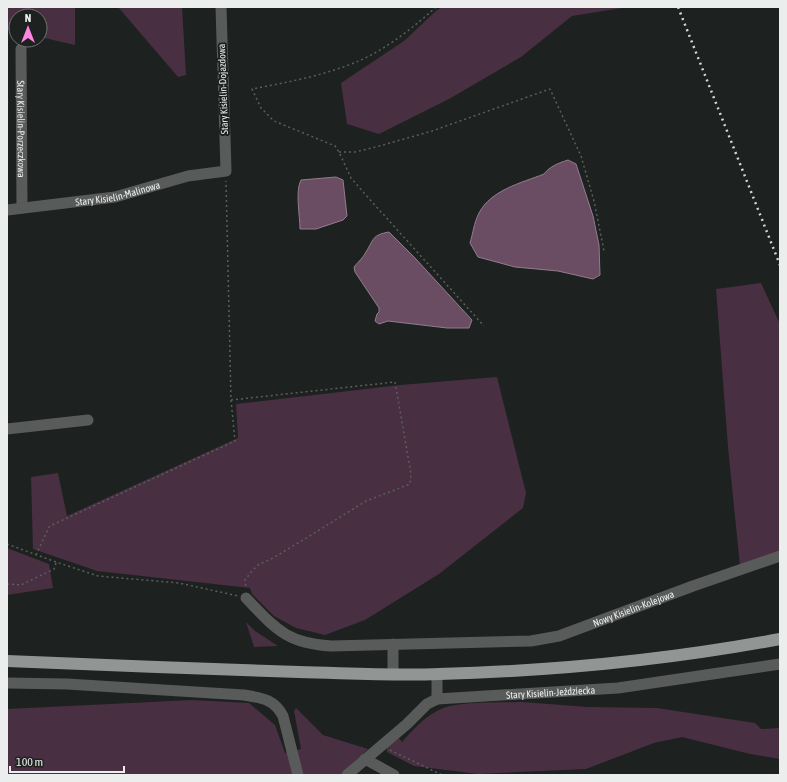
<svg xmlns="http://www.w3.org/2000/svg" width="787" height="782" font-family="'Asap Condensed',sans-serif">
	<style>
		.green { fill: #492f42 }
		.water { fill: #6b4d63; stroke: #917d8c }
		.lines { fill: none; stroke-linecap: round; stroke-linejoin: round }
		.path { stroke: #5b5f5d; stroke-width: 1.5; stroke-dasharray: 2 3; stroke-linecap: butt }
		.minor { stroke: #595b5a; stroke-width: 11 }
		.major { stroke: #919694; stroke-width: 12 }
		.rail { stroke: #d3d7d5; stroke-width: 2.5; stroke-dasharray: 2 4; stroke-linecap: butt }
		.labels { text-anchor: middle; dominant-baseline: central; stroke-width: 4; stroke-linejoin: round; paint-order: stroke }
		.street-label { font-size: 10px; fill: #ebeeed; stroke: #1d211f }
	</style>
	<rect width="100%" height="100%" fill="#1d211f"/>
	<path class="green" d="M 7,7 L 75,7 L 75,45 L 40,37 L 40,16 L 16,16 L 16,31 L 7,30 Z
		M 118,7 L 182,7 L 186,75 L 178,77 Z
		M 442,7 L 622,7 L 622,8 L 572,16 L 521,57 L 449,99 L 379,134 L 347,124 L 341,83 L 404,41 L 437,10 Z
		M 761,283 L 780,324 L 780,553 L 740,566 L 728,447 L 716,289 Z
		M 497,377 L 526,493 L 523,508 L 439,574 L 365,620 L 325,635 L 296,628 L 274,616 L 252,594 L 250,588 L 97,571 L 33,549 L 31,477 L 58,473 L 67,516 L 238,438 L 236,404 L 400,385 Z
		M 7,548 L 49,564 L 53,588 L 7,595 Z
		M 246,622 L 255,631 L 278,646 L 254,647 Z
		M 192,700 L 249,703 L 275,725 L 285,753 L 301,749 L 294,711 L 296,708 L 323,735 L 368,749 L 340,775 L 7,775 L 7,709 Z
		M 522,702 L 588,707 L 657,708 L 755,723 L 761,729 L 780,728 L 780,759 L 750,754 L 682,737 L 654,743 L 586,769 L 478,774 L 414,766 L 387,752 L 387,744 L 397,736 L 402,742 C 412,731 423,718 437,711 C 455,700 501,703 522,702 Z"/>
	<path class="water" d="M 568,160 L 576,164 L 593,216 L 599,245 L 600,275 L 593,279 L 558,271 L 515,267 L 478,257 L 470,243 C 473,233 474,223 479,213 C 491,190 521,183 544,174 C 550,166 559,163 568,160 Z
		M 336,177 L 343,180 L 347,216 L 343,220 L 316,229 L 300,229 C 300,216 295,191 301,180 Z
		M 389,232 L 415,258 L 472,320 L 469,328 L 447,328 L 388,321 L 379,324 L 375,321 L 377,314 L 379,312 L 379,308 L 355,272 L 354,267 C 358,262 363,258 366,252 C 374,239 372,235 389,232 Z"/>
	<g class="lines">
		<path class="path" d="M 436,7 C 414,27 389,47 361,60 C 327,75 289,82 252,89 L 261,108 L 274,121 L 335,146 L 339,152 L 351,178 L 364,193 L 484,326
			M 339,152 L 355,152 L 376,147 L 432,131 L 550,89 L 581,156 L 594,201 L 604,251
			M 231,400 L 395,382 L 411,474 L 410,484 L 366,501 L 308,537 L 273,558 L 258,565 L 252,571 L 245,580 L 246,588
			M 7,544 L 56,562 L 98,576 L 179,583 L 238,596
			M 36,555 L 49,527 L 52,525 L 235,441 L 231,400 L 226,181
			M 7,584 L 21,585 L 54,569 L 56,563
			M 390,750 L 442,775"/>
		<g class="minor">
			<path id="s1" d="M 21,49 L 22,208"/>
			<path id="s2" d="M 7,210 L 115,197 L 188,176 L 226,171 L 221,7"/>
			<path d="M 7,429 L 88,420"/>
			<path id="s3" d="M 246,598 C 276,629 286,643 331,646 L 531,641 L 559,636 L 693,586 L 780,556"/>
			<path d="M 393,644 L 393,674"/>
			<path d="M 7,683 L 67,684 L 244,695 C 262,698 274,699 283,716 L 298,775"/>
			<path d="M 437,699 L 437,675"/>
			<path d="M 365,759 L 394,775"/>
			<path id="s4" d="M 347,775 L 407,724 L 427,704 L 437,699 L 618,688 L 780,664"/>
		</g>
		<path class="major" d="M 7,661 C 104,665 202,669 299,672 C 346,673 393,676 439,674 C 553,671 668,660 780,639"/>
		<path class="rail" d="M 678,7 L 780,265"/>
	</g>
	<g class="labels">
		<g class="street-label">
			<text transform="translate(223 89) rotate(-92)">Stary Kisielin-Dojazdowa</text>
			<text stroke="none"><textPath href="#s1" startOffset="80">Stary Kisielin-Porzeczkowa</textPath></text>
			<text stroke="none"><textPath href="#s2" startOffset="112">Stary Kisielin-Malinowa</textPath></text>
			<text stroke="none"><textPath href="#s3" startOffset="409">Nowy Kisielin-Kolejowa</textPath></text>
			<text stroke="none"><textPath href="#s4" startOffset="232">Stary Kisielin-Jeździecka</textPath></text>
		</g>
	</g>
	<rect width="787" height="782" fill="none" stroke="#ebeeed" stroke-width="16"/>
	<g transform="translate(28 28)"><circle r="19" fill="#1d211f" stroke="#6f7371"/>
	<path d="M0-3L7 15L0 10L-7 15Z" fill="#fd86e3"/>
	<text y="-6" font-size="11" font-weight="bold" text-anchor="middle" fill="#ebeeed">N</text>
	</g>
	<path d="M10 766v6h114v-6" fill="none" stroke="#ebeeed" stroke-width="2"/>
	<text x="16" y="766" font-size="12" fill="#ebeeed" stroke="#1d211f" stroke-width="3" paint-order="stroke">100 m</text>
</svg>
